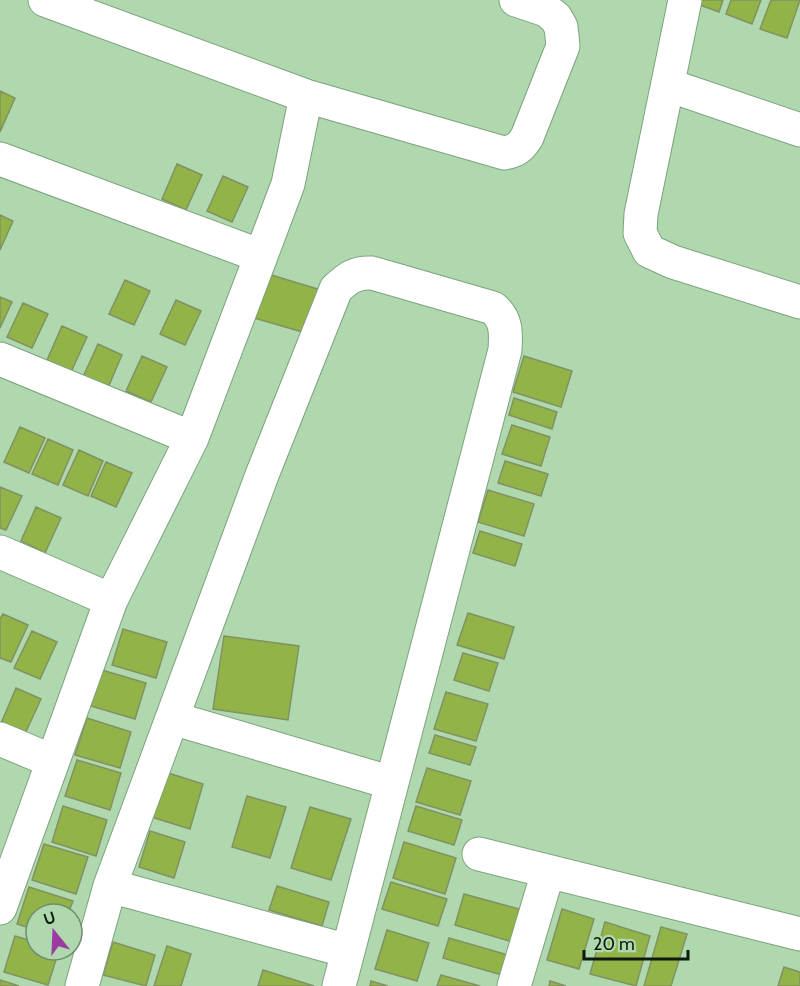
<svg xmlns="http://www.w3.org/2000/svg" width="800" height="986" font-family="Cabin,sans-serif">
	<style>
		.building { fill: #92b348; stroke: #819262; stroke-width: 1.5 }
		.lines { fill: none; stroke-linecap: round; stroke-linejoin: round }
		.minor-casing { stroke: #7ca37c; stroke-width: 35 }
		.minor { stroke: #fff; stroke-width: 33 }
	</style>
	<rect width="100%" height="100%" fill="#b0d8af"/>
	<path class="building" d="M 693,0 L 723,0 L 719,12 L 692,2 Z
		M 731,0 L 761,0 L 752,24 L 726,14 Z
		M 771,0 L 800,0 L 787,38 L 760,29 Z
		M 0,91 L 15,98 L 0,132 Z
		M 177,164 L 202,175 L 186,210 L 162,199 Z
		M 223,176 L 248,187 L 232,222 L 207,211 Z
		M 0,215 L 13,221 L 0,250 Z
		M 268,274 L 321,290 L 306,333 L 254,318 Z
		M 125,280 L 150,291 L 134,325 L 109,314 Z
		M 0,297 L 12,302 L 0,328 Z
		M 176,300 L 201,311 L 185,345 L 160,334 Z
		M 23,303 L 48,314 L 32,348 L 7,337 Z
		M 62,326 L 87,337 L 71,372 L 47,360 Z
		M 98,344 L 122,355 L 107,390 L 82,379 Z
		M 142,356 L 167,367 L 151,402 L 126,391 Z
		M 524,356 L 572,371 L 561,407 L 513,392 Z
		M 514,398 L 557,412 L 552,429 L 509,415 Z
		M 512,425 L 550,437 L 541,466 L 502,454 Z
		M 20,427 L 45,438 L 29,473 L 4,462 Z
		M 48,439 L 73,450 L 58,485 L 32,474 Z
		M 79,450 L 103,461 L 88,496 L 63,485 Z
		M 505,461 L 548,474 L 541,496 L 498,483 Z
		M 106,462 L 132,473 L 116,507 L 91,496 Z
		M 0,487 L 22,496 L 6,530 L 0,528 Z
		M 488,490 L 534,504 L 524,536 L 478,522 Z
		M 36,507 L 61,518 L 45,553 L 21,541 Z
		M 480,531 L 522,544 L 515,566 L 473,553 Z
		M 468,613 L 514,627 L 504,659 L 457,645 Z
		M 3,614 L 28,625 L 11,662 L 0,658 L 0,619 Z
		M 123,629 L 167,642 L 156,678 L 112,665 Z
		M 32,631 L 57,642 L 40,679 L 14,668 Z
		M 224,636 L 299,646 L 288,720 L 213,709 Z
		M 463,653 L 498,663 L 489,691 L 454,680 Z
		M 102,670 L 146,683 L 135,719 L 91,706 Z
		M 16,688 L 41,699 L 24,736 L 0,726 Z
		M 446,692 L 488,704 L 476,741 L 434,729 Z
		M 87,718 L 131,732 L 120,768 L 75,755 Z
		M 435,735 L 476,747 L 470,765 L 429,753 Z
		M 77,760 L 121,773 L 110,810 L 65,796 Z
		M 427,768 L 471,781 L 460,815 L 416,802 Z
		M 162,771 L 203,784 L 190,829 L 148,816 Z
		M 247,796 L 286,807 L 270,858 L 232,847 Z
		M 63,806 L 107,820 L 96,856 L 52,842 Z
		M 416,806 L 462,820 L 454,845 L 408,831 Z
		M 310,807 L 351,819 L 331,880 L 291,868 Z
		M 150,831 L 185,842 L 174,878 L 139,867 Z
		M 404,842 L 456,858 L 445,894 L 393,878 Z
		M 44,844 L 88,857 L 76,894 L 32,880 Z
		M 391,882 L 447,899 L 438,926 L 382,909 Z
		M 277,886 L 329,902 L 322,926 L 269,910 Z
		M 29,887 L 73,901 L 68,914 L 36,914 L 36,930 L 17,924 Z
		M 464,894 L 526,911 L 516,943 L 455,925 Z
		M 562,909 L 594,919 L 579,969 L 547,960 Z
		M 605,922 L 650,936 L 636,986 L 590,974 Z
		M 661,927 L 687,934 L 671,986 L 644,986 Z
		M 387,930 L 429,943 L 417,981 L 375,969 Z
		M 15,936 L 36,942 L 36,950 L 59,950 L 48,985 L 4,972 Z
		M 449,938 L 508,955 L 502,975 L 443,958 Z
		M 113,942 L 155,955 L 146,986 L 103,975 Z
		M 167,946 L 191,954 L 181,986 L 154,986 Z
		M 784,967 L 800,972 L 800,986 L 778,986 Z
		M 263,970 L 314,986 L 258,986 Z
		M 441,975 L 480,986 L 437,986 Z
		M 0,980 L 19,986 L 0,986 Z
		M 371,981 L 388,986 L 370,986 Z
		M 550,981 L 566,986 L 549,986 Z"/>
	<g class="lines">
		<defs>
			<path id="minor" d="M 45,0 L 306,96 L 504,153 C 516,151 521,147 527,137 L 563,46 L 562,36 L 561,27 L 556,18 L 546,10 L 516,0
				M 685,0 L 641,214 L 640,233 L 649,251 L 673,262 L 800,302
				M 668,85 L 800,130
				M 0,159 L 261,256
				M 0,359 L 192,438
				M 0,552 L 111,600
				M 172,718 L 392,783
				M 0,739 L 52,761
				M 479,854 L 800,934
				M 110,886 L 348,951
				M 0,908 L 111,600 L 192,438 L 261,256 L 288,184 L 306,96
				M 82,986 L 110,886 L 262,475 L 336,289 C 348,278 355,272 372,273 L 493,308 C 507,320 506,333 505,350 L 339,986
				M 514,986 L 548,872"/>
		</defs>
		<use href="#minor" class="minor-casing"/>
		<use href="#minor" class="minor"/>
	</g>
	<g transform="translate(54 932) rotate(342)"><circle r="28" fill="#b0d8af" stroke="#6e8c6e" stroke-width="1.5"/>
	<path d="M0-4.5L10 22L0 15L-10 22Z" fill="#9a3aa2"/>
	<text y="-9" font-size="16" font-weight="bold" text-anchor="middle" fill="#0c1b0c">U</text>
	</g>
	<path d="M584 950v9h104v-9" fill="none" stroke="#0c1b0c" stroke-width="3"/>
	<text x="593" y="950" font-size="18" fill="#0c1b0c" stroke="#b0d8af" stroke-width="4.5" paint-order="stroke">20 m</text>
</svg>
